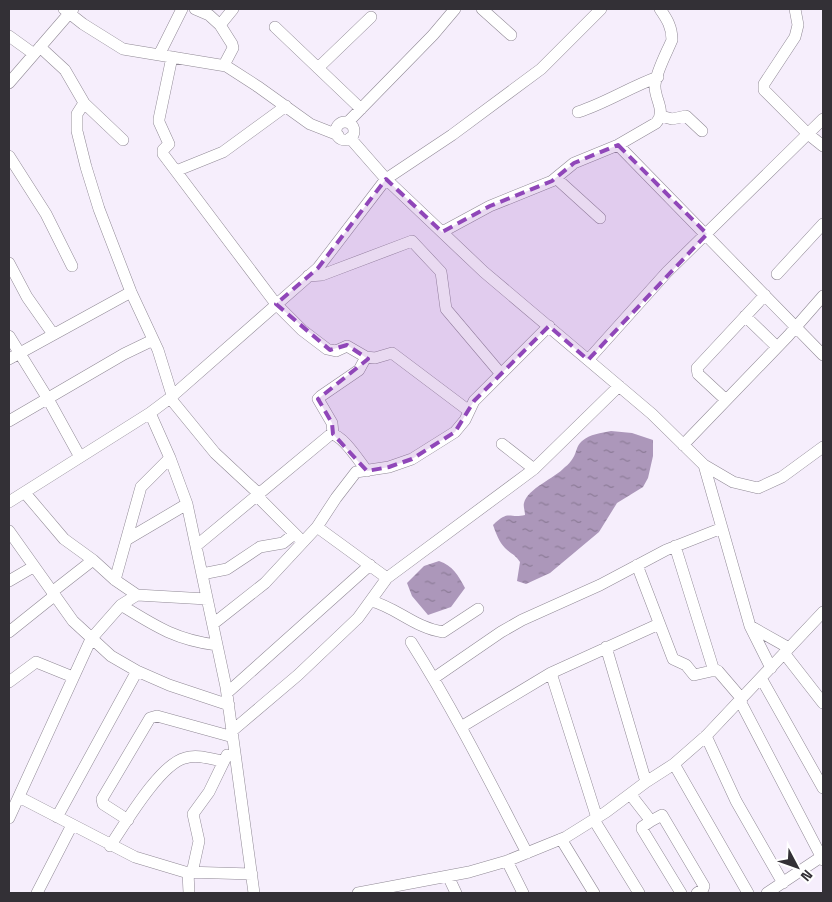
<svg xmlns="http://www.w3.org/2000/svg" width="832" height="902" font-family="'Space Grotesk',sans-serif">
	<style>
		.water { fill: url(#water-ripples) }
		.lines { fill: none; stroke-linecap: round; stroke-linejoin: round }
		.minor-casing { stroke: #908995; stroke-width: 12 }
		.minor { stroke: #fff; stroke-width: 11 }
		.marked { fill: #9047b9; fill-opacity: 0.2; stroke: #9047b9; stroke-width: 4; stroke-dasharray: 10 6; stroke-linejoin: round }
	</style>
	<defs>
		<pattern id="water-ripples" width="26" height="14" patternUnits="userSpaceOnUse" patternTransform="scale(1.25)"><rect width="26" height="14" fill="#ac97ba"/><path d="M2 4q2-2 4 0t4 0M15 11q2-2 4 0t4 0" fill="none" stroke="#8d7c98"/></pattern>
	</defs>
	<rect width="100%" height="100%" fill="#f6eefc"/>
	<path class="water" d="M 611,431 L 632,433 L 653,440 L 653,456 L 648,478 L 643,487 L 617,503 L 599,532 L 550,573 L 526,584 L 517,581 L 520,562 C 516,555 510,553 505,548 C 499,542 496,533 493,525 C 509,509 509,519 525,515 C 525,511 523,506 524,503 C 527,489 555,478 565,467 C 568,465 571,461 573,458 C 577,452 576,446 582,441 C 590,434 601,433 611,431 Z
		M 439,561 C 453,566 458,575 465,588 L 451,607 L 428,615 L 412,596 L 407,583 L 424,566 Z"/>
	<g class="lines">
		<defs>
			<path id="minor" d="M 64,9 L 83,24 L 123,49 L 226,66 L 257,86 L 310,124 L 338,135
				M 195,9 L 209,15 L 220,25 L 232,44 L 233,48 L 224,65
				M 482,9 L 511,35
				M 601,9 L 541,69 L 452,135 L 386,179 L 484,272 L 652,414 L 704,465 L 733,482 L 758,488 L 782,477 L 823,447
				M 795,9 L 798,25 L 795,37 L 764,84 L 764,90 L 808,134 L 823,146
				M 220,25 L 233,9
				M 275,27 L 361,109
				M 9,36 L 34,54
				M 40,47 L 65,70 L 83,101 L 84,103 L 77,114 L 77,131 L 86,167 L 99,209 L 131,292 L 158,350 L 172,395
				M 159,55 L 182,9
				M 172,57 L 159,119 L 159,122 L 169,144 L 163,150 L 163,154 L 276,304 L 302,330 L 327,349 L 336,351 L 347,346 L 366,357 L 375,358 L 392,353 L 469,411
				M 318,68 L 371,17
				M 9,83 L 73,9
				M 84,103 L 123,140
				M 578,112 C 606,103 630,87 658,77
				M 661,116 L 672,119 L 686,116 L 702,131
				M 348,122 L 433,35 L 455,9
				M336 131a9 9 0 1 1 18 0a9 9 0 1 1-18 0Z
				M 618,145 L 823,355
				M 9,156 L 46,214 L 72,266
				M 176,171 L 223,152 L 286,106
				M 557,179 L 600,218
				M 442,232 L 490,206 L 552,181 L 574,163 L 618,145 L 656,123 C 667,111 654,99 655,85 C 656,72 667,52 672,40 C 672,27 667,19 660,9
				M 9,263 L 27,297 L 53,334
				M 777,274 L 823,224
				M 308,276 L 322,275 L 412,241 L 441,272 L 446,309 L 501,374
				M 745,316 L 777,347
				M 9,336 L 48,399 L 80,457
				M 9,359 L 131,292
				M 588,360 L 667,272 L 823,119
				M 170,398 L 215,453 L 258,493
				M 726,400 L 698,374 L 697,368 L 765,295
				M 150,413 L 170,398 L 318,268 L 386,179 L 350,138
				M 9,421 L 124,354 L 153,340
				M 333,434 L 332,423 L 318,399 L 321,396 L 359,370 L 366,357
				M 502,444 L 534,469
				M 683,445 L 788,336 L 823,296
				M 704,465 L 750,626 L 771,668
				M 25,493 L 64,539 L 93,560 L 115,580 L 137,595
				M 256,495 L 300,539
				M 9,502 L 150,413 L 170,458 L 187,504 L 226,687 L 254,893
				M 317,527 L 336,498 L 356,472 L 389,467 L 412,459 L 455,432 L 465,420 L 474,401 L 549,326
				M 9,531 L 73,621 L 111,656 L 137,671 L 169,685 L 229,705
				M 126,540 L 187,504
				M 196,546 L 331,434 C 343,435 359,461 367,471
				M 675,546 L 714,671
				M 637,565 L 673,659 L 686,665 L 694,675 L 716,670 L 718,671 L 742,699
				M 202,574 L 227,569 L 260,547 L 283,543 L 294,534
				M 115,580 L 141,487 L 170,458
				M 9,581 L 33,567
				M 52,592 L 93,560
				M 371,601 C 396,607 415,628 443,632 L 478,609
				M 121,605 C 155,626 176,640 217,645
				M 213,624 L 265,583 L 317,527 L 387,578
				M 750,626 L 789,648
				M 9,632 L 54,596
				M 411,642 C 454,710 490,782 527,853
				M 606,647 L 646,782
				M 784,653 L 823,703
				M 551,673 L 597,818
				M 434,678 L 501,632 L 522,620 L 600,585 L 666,550 L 722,528
				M 761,678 L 823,788
				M 9,682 L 36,662 L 73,677
				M 227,693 L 370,565
				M 740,701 L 823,860
				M 461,727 L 551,673 L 659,624
				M 232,731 L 298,675 L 358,618 L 387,578 L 534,469 L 619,386
				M 706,736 L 736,801 L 783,883
				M 674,764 L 748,893
				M 630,794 L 651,821 L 642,827 L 642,829 L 681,893
				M 19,797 L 135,857 L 185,872 L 252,874
				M 57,817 L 137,671
				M 9,818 L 91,639 L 121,605 L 137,595 L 207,599
				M 128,820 L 103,804 L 102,799 L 150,718 L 157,716 L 233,737
				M 594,820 L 639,893
				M 651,821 L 662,815 L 704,886 L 703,889 L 697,893
				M 561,839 L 594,893
				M 110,846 C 125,824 160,764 185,758 C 197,754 211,759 223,761
				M 507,861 L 523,893
				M 188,872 L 189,893
				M 192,873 L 199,841 L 193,814 L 209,792 L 227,755
				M 448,876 L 456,893
				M 37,893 L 72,825
				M 358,893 L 469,872 L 507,861 L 566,837 L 606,812 L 646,782 L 674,764 L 706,736 L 823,612
				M 767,893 L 821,857"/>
		</defs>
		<use href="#minor" class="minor-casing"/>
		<use href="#minor" class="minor"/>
	</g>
	<path class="marked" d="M 618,145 L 707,234 L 588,360 L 549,326 L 474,401 L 455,432 L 412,459 L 389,467 L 367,471 L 333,434 L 332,423 L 318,399 L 368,359 L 347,345 L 330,350 L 276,304 L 318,268 L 386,179 L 442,232 L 490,206 L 552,181 L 574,163 Z"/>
	<rect width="832" height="902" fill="none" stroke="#333036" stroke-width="20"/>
	<g transform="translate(797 867) rotate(131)" stroke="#ffffff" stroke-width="4" paint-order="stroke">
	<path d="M0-4L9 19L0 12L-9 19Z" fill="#333036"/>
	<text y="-8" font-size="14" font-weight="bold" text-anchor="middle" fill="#333036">N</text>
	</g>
</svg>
